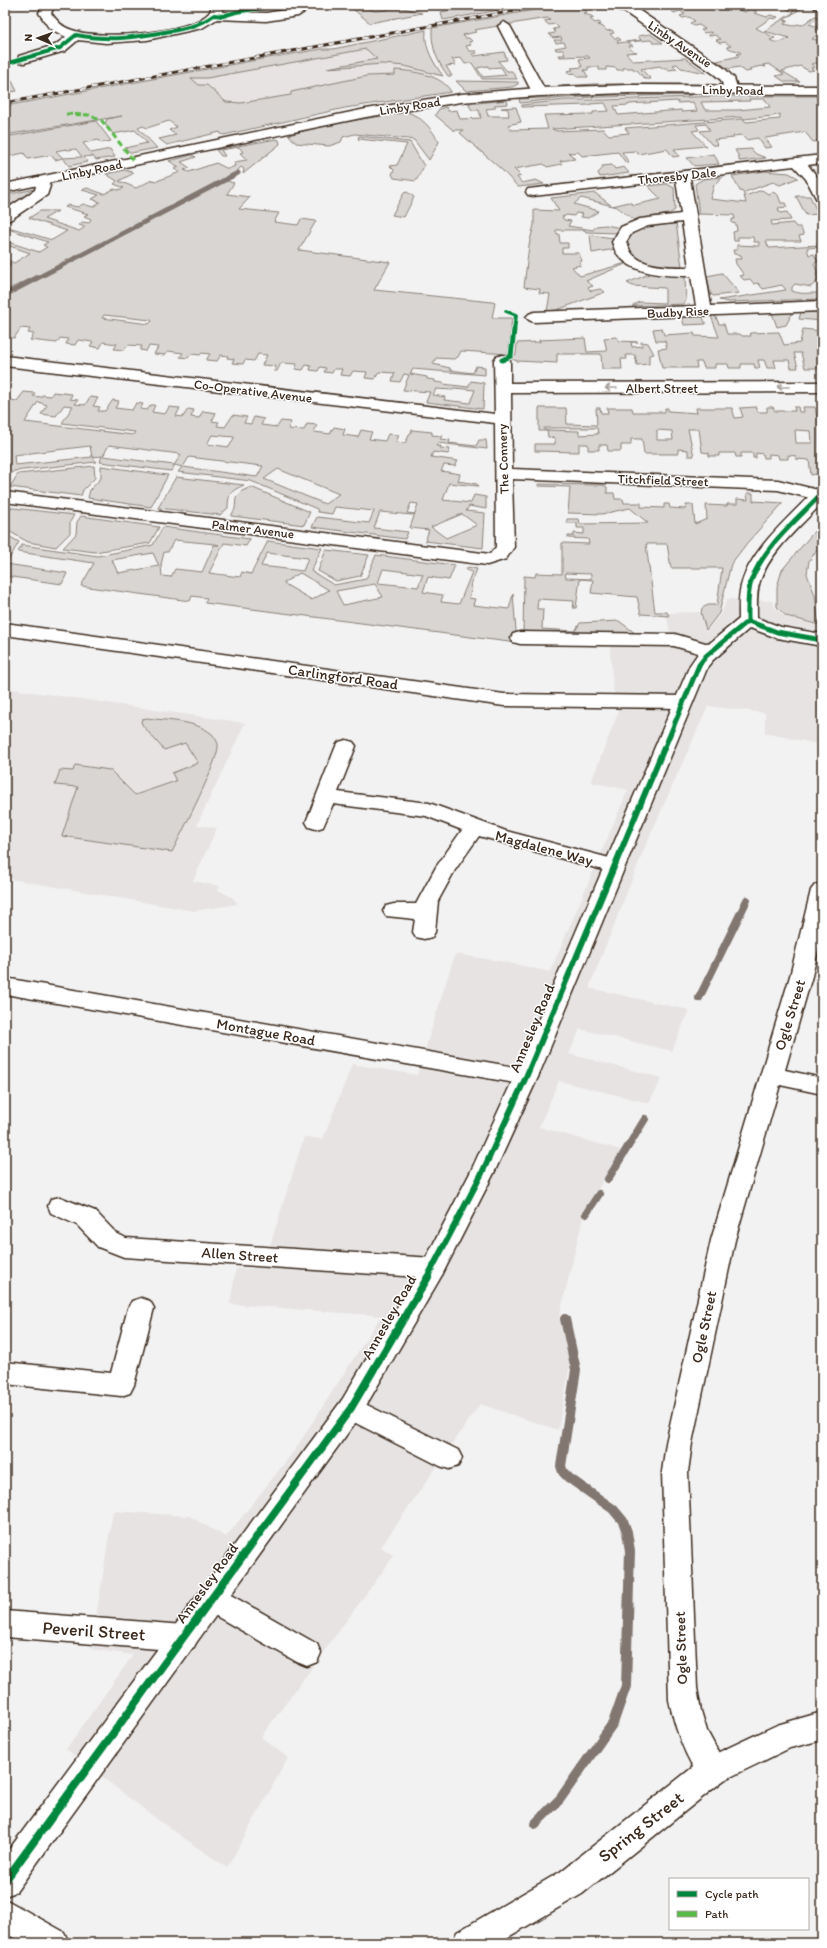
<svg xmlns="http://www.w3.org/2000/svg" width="827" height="1948" font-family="Itim,sans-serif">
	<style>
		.built { fill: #e6e3e2 }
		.green { fill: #d8d5d2; stroke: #8a8078; fill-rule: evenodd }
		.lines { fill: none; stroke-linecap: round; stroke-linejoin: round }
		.stream-far2 { stroke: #827770; stroke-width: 5 }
		.stream-far1 { stroke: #827770; stroke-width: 8 }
		.stream { stroke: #827770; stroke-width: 10 }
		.street-casing { stroke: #3b2a1e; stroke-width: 3 }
		.secondary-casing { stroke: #3b2a1e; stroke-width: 3 }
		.street { fill: #fff; fill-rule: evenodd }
		.secondary { fill: #fff; fill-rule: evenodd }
		.rail-casing { stroke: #3b2a1e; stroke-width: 3 }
		.rail { stroke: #fff; stroke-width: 2; stroke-dasharray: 5.5; stroke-linecap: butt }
		.quiet { stroke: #58b947; stroke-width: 3; stroke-dasharray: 6 3; stroke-linecap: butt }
		.cycleway-far3-casing { stroke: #fff; stroke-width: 5.5 }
		.cycleway-far2-casing { stroke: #fff; stroke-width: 7 }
		.cycleway-far1-casing { stroke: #fff; stroke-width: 8 }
		.cycleway-casing { stroke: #fff; stroke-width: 10 }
		.cycleway-far3 { stroke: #00873e; stroke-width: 4 }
		.cycleway-far2 { stroke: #00873e; stroke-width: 5 }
		.cycleway-far1 { stroke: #00873e; stroke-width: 6 }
		.cycleway { stroke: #00873e; stroke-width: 8 }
		.oneway { stroke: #a79f9a }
		.labels { text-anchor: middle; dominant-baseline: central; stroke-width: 3; stroke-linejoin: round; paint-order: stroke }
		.far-street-label { font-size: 13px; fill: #3b2a1e; stroke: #fff }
		.street-label { font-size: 15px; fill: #3b2a1e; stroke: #fff }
		.near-street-label { font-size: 18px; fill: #3b2a1e; stroke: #fff }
	</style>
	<rect width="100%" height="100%" fill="#f3f2f2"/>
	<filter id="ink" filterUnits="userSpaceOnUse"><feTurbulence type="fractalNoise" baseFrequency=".025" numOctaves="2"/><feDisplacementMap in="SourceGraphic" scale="8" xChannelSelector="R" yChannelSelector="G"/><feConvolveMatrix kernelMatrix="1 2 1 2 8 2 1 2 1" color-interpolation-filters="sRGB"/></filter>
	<g filter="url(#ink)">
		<path class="built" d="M 426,30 L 425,39 L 429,52 L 443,76 L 425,77 L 287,107 L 226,102 L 208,85 L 199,85 L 190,77 Z
			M 727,599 L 772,601 L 775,608 L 786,617 L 822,627 L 822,745 L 765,733 L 765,713 L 708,706 L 645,847 L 589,988 L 689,1010 L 672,1051 L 580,1029 L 569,1054 L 662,1078 L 649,1103 L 559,1081 L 539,1127 L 621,1150 L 584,1213 L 559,1318 L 570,1364 L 558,1430 L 480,1404 L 381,1547 L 394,1556 L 261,1737 L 288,1758 L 227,1868 L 158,1820 L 66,1749 L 133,1655 L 91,1649 L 113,1511 L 189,1516 L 226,1537 L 294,1451 L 381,1316 L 230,1304 L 236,1269 L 263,1268 L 304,1137 L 323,1139 L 352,1064 L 417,1075 L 455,954 L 505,962 L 550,972 L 628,790 L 591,782 L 618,713 L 613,687 L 609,635 L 670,632 L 666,613 L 699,612 L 706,632 L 722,612 Z
			M 5,688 L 245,723 L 197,825 L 217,828 L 193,881 L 220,886 L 218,890 L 232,897 L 238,904 L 194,911 L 5,878 Z"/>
		<path class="green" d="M 348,5 L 367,5 L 368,9 L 375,11 L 387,10 L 392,5 L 422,13 L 370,23 Z
			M 480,5 L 528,5 L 443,20 L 441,12 Z
			M 563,5 L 607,5 L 585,10 L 587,12 L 583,13 C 587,16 590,14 594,18 L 590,19 L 595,23 L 599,22 L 601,24 L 598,25 L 600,26 L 602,26 L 607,31 L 612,30 L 614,33 L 610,34 L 614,38 L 619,38 L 621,40 L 617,41 L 618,43 L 641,40 L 638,36 L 650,34 L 663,43 L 653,43 L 651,40 L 627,42 L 633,46 L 629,46 L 632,51 L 637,52 L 626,53 L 633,61 L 685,58 L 706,73 L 681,68 L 677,64 L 673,65 L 677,69 L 669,70 L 667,68 L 662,68 L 660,66 L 641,69 L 651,79 L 645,79 L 637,70 L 634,70 L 633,68 L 623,68 L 623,70 L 617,70 L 616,68 L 606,67 L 606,70 L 599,70 L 599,67 L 588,67 L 588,70 L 584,70 L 588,77 L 577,77 L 575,73 L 569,74 L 567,71 L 573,70 L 571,68 L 582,67 L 579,59 L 590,58 L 588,56 L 560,57 L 559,55 L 565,55 L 563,50 L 556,50 L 555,48 L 566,46 L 564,42 L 556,43 L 554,40 L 562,40 L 561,37 L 553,38 L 549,34 L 555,33 L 555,31 L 553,29 L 559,28 L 555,24 L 549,25 L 544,21 L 550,20 L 547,18 L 474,30 L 476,32 L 463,35 L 465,38 L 469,38 L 472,41 L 469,42 L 471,45 L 466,46 L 469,51 L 476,51 L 477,53 L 472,54 L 474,56 L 504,52 L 507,60 L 498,61 L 507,71 L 512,71 L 517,79 L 482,79 L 472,63 L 465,64 L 461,58 L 452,59 L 456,65 L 446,66 L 452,76 L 448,76 C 437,61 431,48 432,28 ZM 488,66 L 489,68 L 501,67 L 506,75 L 483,77 L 477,68 Z
			M 669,5 L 725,5 L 745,12 L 750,9 L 757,11 L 754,13 L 767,17 L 770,15 L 778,17 L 775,19 L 771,18 L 756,28 L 775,38 L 770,40 C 775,44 784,42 789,38 L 764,31 L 794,12 L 787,9 L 794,5 L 803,7 L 784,20 L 788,21 L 784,24 L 794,26 L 797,24 L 802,25 L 815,16 L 819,17 L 822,15 L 822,18 L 819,17 L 809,24 L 818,27 L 816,29 L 817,31 L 822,31 L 812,39 L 817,40 L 822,37 L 822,66 L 816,63 L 811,64 L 815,67 L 811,68 L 814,70 L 809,71 L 800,66 L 782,71 L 800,82 L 785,82 L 776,76 L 784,74 L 769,64 L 763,65 L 766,67 L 761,66 L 749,69 L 751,71 L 746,72 L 739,67 L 728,69 L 717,61 L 739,56 L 737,54 L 741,53 C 736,49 732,51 727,47 L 731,46 L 725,42 L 720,43 L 716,40 L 721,39 L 715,35 L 710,36 L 708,35 L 712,33 L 710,32 L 704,33 L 701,30 L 705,29 L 699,25 L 694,26 L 690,23 L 695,21 L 689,17 L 683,18 L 680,16 L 685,14 L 680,11 L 674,13 L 671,10 L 675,9 Z
			M 426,30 C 424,48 433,62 443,76 L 405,66 L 383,64 L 327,68 L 377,59 L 366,49 L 207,78 L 191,78 L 199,85 L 207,85 L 226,102 L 241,103 L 291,95 L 291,92 L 367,76 L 395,75 L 395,70 C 413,71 443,75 451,92 L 345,108 L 224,135 L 221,134 L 220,132 L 167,145 L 159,139 L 176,135 L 169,130 L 177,127 L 169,121 L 147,128 L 143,126 L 138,128 L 157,148 L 131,153 L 125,148 L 147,143 L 135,130 L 113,134 L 105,124 L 107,119 L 122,116 L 5,135 L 5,106 L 262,59 L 322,49 L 333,49 Z
			M 5,67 L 17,91 L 5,93 Z
			M 456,81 L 518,82 L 518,84 L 512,87 L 466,91 Z
			M 593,84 L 700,84 L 700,85 L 562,86 Z
			M 611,95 L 691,95 L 565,98 L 520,103 L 519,99 Z
			M 721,96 L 822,96 L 822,133 L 819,134 L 822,140 L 813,142 L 805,132 L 765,138 L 772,147 L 765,148 L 758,138 L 746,140 L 742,135 L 733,136 L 734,138 L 714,140 L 718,145 L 712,145 L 700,131 L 710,130 L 706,124 L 696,125 L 699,130 L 692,131 L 706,146 L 674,149 L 679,156 L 673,157 L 667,149 L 638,154 L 636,151 L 622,152 L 629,163 L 626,163 L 618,152 L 582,156 L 578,152 L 571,153 L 568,152 L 575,159 L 560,161 L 562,164 L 547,167 L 544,164 L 514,169 L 521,176 L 517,177 L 522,183 L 536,180 L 544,184 L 518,187 L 502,170 L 460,133 L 463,130 L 453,130 L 435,115 L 439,109 L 446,107 L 448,111 L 457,110 L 460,119 L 481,118 L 479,110 L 472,110 L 468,104 L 507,100 L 508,104 L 495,105 L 495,108 L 486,109 L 488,116 L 509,116 L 508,109 L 501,108 L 516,107 L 521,122 L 508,125 L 511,130 L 548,129 L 544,115 L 593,114 L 593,112 L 609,111 L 605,103 L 590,104 L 590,105 L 522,107 L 522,105 L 565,100 L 604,100 ZM 749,99 L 765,99 L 770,107 L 738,110 L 705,110 L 701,102 L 750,101 ZM 677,101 L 678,103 L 693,102 L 697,111 L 682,112 L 681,110 L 618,115 L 614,106 L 629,105 L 629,104 ZM 780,114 L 780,119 L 746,122 L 743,119 L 625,128 L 629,133 L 609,135 L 603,129 L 557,131 L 552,129 L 741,117 L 744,119 L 773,116 Z
			M 407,112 C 421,116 432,129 439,142 L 429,160 L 414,140 L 408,139 L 355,134 L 343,137 L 341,142 L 329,146 L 296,143 L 289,135 L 330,124 Z
			M 96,121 L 111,141 L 101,143 L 98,140 L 83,143 L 91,153 L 110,149 L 115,157 L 96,160 L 93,156 L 84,157 L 87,162 L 69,166 L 63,158 L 55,160 L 51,155 L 28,159 L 24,153 L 5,157 L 5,137 ZM 66,149 L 67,150 L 76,149 L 82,157 L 63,158 L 56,151 Z
			M 359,136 L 410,142 L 424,166 L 416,181 L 394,178 L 392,174 L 394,170 L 390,166 L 397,165 L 407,144 L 358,139 Z
			M 276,139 L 279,140 L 280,144 L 243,174 L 244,169 L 241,167 L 234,174 L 223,180 L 234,183 L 227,194 L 250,197 L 239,209 L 279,213 L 274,222 L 298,225 L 301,219 L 316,221 L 299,250 L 390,262 L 374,290 L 492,302 L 495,303 L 492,318 L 512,318 L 508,354 L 461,351 L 458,357 L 454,359 L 436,358 L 433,364 L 450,368 L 450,370 L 473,373 L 476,366 L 485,367 L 485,375 L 413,369 L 410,374 L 427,377 L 427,379 L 435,380 L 435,382 L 444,383 L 443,384 L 468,387 L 471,381 L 484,383 L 483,409 L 426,402 L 430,392 L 403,390 L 409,375 L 404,374 L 400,382 L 392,381 L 395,373 L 379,372 L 375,379 L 365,378 L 367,372 L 353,371 L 350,376 L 340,375 L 342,369 L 334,369 L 332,373 L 324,372 L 326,368 L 320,367 L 318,371 L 310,370 L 311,366 L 306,365 L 303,370 L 295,369 L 297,364 L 281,363 L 277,371 L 274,371 L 276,366 L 262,365 L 267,355 L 258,354 L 254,361 L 245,360 L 243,364 L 232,363 L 234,359 L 227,358 L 228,356 L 221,355 L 217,361 L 206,360 L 210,354 L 202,353 L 200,355 L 191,354 L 188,358 L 180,357 L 183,353 L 168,351 L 165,355 L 154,354 L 158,347 L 149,346 L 146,351 L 140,350 L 142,346 L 128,345 L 124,350 L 114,349 L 117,344 L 103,342 L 100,348 L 90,346 L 93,342 L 78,340 L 75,345 L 66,344 L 68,339 L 60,338 L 57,343 L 30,340 L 34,334 L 28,333 L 30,329 L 21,328 L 14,338 L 5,337 L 5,333 L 9,327 L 5,327 L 5,293 L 38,275 L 5,291 L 5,268 L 11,264 L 5,262 L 5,259 L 14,263 L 30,253 L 7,245 L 5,246 L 5,241 L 39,252 L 47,247 L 43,245 L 48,242 L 5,228 L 5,226 L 52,240 L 67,231 L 29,218 L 40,211 L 58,211 L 44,219 L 79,231 L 85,227 L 79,225 L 82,222 L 89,223 L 91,219 L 84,216 L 88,214 L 65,207 L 68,205 L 78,207 L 83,204 L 93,207 L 100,202 L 92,199 L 99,195 L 82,190 L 87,188 L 104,194 L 114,189 L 118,190 L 124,188 L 114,184 L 117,181 L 106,174 L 125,170 L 134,173 L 119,181 L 136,188 L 152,180 L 157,181 L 180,172 L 174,169 L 179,167 L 169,161 L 192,155 L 196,157 L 181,162 L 190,168 L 184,170 L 189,172 L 216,163 L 228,169 L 235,166 L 234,162 L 247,160 L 240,153 L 243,152 L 239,147 L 221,150 L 225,156 L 221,156 L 216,150 ZM 104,315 L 151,320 L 152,321 L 149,324 L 102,318 ZM 454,388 L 475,390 L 470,403 L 444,400 L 445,397 L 433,395 L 436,389 L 453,390 Z
			M 751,149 L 756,154 L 766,158 L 739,161 L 739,157 L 735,150 Z
			M 714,154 L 719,164 L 694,166 L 687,158 Z
			M 612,165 L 615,169 L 624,167 L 629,173 L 600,177 L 598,173 L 603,168 L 602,166 Z
			M 764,171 L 789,173 L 798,178 L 780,185 L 773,182 L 745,192 L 748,195 L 762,190 L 768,194 L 773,192 L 778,195 L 781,203 L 785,203 L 787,207 L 778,208 L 780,213 L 787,212 L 791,220 L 771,221 L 772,225 L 793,223 L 796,227 L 800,227 L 804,235 L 799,236 L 801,241 L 766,241 L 769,248 L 819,245 L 821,247 L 807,248 L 809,255 L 814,254 L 818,262 L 814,263 L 818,274 L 816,274 L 819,279 L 811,287 L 795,284 L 792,287 L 792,291 C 805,296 811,291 822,294 L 822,299 L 728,302 L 719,300 L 786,290 L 782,285 L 763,289 L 758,283 L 754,284 L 750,279 L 744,280 L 740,276 L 744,275 L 736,264 L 735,259 L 742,259 L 741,255 L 734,254 L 733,250 L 737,250 L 737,245 L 759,246 L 759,242 L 754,242 L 753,237 L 738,237 L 738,241 L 734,241 L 733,232 L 737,231 L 736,224 L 732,223 L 732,219 L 735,219 L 734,215 L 699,214 L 695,184 L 703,179 L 723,177 L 714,185 L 710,199 L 746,203 L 743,192 L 740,191 L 732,176 Z
			M 667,184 L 674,188 L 675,210 L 669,214 L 634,220 L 617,207 L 581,198 L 574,204 L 599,211 L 588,218 L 581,217 L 583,214 L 576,213 L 574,216 L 567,215 L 562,217 L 564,220 L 571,221 L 568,226 L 593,230 L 596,226 L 606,225 L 621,228 L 617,233 L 586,232 L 585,230 L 556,230 L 556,233 L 559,234 L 560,243 L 568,243 L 568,248 L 562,248 L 562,253 L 579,253 L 582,261 L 579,262 L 581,265 L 572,267 L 580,276 L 630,262 L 586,281 L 593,286 L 588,288 L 591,291 L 600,289 L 605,292 L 557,310 L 547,311 L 550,294 L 539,293 L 540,289 L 524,287 L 529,245 L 534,225 L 534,210 L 559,211 L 551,198 L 595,193 L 612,206 L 629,202 L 634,205 L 661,199 L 648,186 Z
			M 35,189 L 36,190 L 5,210 L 5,195 Z
			M 407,192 L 414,197 L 404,217 L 392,215 L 404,193 Z
			M 796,196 L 810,196 L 818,214 L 806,215 Z
			M 676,222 L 682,267 C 670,271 642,264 632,255 C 623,246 629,232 639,228 C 648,224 666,223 676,222 Z
			M 590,235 L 614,238 L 613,244 L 615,249 L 592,253 Z
			M 654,272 L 685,277 L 686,300 L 684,304 L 632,306 L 639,302 L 665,303 L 665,288 L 633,286 L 627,283 Z
			M 722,273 L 739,293 L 713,296 L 710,292 L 707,276 Z
			M 793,312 L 786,325 L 777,327 L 772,313 Z
			M 801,312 L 822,312 L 822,321 L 799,319 Z
			M 715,315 L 719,324 L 724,324 L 727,334 L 740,334 L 742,336 L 751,336 L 750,333 L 779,332 L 784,345 L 800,343 L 803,329 L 822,331 L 822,368 L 805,368 L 801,353 L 794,353 L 798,368 L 791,368 L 789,360 L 774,360 L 776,368 L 767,368 L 764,360 L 758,360 L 760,368 L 755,368 L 754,364 L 741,364 L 741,368 L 729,368 L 728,364 L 715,364 L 715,368 L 704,368 L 702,362 L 696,362 L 697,368 L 662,368 L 658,349 L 667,348 L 665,341 L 656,341 L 653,329 L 662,328 L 664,335 L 694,333 L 695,336 L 719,337 L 711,316 Z
			M 702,316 L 706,324 L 684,325 L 682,317 Z
			M 617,337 L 619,341 L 638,342 L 631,342 L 632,347 L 642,346 L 641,342 L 648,343 L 654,354 L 649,355 L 649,364 L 637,365 L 635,355 L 626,355 L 627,359 L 621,359 L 622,369 L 602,369 L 601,354 L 557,354 L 557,363 L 517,361 L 512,359 L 516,354 L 517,343 L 540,342 L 539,340 L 585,338 L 587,352 L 607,351 L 604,338 Z
			M 24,392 L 35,393 L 33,396 L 41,397 L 42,395 L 51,396 L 53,392 L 72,394 L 70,399 L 78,400 L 75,404 L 85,405 L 90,397 L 98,398 L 93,406 L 100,407 L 98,411 L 105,411 L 113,400 L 119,401 L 115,408 L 132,410 L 136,403 L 143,404 L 140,409 L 147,410 L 151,405 L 155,405 L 152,412 L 165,414 L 169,407 L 180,408 L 176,416 L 183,417 L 188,409 L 194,410 L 191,417 L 199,418 L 203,411 L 216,413 L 212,421 L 219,422 L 217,426 L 225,427 L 233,415 L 247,417 L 244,423 L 251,424 L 254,417 L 264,419 L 261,425 L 277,427 L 281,421 L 291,422 L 288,429 L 304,430 L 307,424 L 317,425 L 314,432 L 330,434 L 334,427 L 345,429 L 343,435 L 358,437 L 361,430 L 372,432 L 369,439 L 385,441 L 388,434 L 399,435 L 396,442 L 405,443 L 412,430 L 432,432 L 432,435 L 442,436 L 440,439 L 450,440 L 449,443 L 476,446 L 479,440 L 486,440 L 487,449 L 438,443 L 436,446 L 441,446 L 440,448 L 450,449 L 448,454 L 433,452 L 431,457 L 458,461 L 455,466 L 444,465 L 441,471 L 460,474 L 458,481 L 477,484 L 478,486 L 449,483 L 443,500 L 471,503 L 474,495 L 486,497 L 486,509 L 469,506 L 466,511 L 485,513 L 483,548 L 425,541 L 429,530 L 410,528 L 418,504 L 411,503 L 407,513 L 415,514 L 412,515 L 380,512 L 374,528 L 408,532 L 405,539 L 312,527 L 317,517 L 369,523 L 374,511 L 335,507 L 332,514 L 318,512 L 317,509 L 251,481 L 178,472 L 182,467 L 175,465 L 171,471 L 100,462 L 102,456 L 93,457 L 96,462 L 14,471 L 9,475 L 5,474 L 5,470 L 9,464 L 5,463 L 5,399 L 17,401 ZM 38,402 L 47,405 L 41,414 L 56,416 L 64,405 L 73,406 L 62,423 L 135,432 L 133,435 L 25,422 ZM 212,435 L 234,437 L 234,438 L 229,447 L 207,444 ZM 109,445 L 180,454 L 181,455 L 174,465 L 103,456 ZM 90,446 L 92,457 L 15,465 L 14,455 ZM 189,457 L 262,466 L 263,466 L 257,477 L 183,467 ZM 278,469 L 339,494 L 325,504 L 264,479 ZM 462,514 L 477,525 L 446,538 L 431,527 Z
			M 756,407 L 758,412 L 767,412 L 767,407 L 773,407 L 775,411 L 795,411 L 794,407 L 798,407 L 799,412 L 804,412 L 803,407 L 815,407 L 817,417 L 822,417 L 822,469 L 817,474 L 811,475 L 809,460 L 796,459 L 796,456 L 788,455 L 788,459 L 779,459 L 778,455 L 769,454 L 769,458 L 764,458 L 763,454 L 756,453 L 756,458 L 753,458 L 753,453 L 741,453 L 741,457 L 736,457 L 735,453 L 719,453 L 719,456 L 709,456 L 709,453 L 702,452 L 699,429 L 688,429 L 694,456 L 688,456 L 688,450 L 678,449 L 678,454 L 644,454 L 642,439 L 631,439 L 631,445 L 621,445 L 621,451 L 608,451 L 607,445 L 599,445 L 599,450 L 588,450 L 588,444 L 579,444 L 579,452 L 535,451 L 535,444 L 555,444 L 555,438 L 548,437 L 547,431 L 539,431 L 539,408 L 566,408 L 567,424 L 597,425 L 596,408 L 600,408 L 601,413 L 608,413 L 607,408 L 632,408 L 633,412 L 665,412 L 665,408 L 668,408 L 668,411 L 697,413 L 696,408 L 732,408 L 735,418 L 743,417 L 740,408 ZM 544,428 L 597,428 L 598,434 L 579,435 L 579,431 L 544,430 ZM 657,430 L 672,431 L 673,440 L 657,440 ZM 795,430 L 811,431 L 812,443 L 796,443 Z
			M 94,466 L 95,478 L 83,490 L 81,496 L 10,487 L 18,474 Z
			M 101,466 L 159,474 L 168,475 L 151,507 L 88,498 L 90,490 L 101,478 Z
			M 176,477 L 244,485 C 231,491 228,493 228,508 L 220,515 L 158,508 Z
			M 538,484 L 603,485 L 607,487 L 607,493 L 614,493 L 615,499 L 623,499 L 624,503 L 641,503 L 641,507 L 664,508 L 664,504 L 669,504 L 670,508 L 686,509 L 686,505 L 693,505 L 695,524 L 707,519 L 706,505 L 727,506 L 727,504 L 737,504 L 737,499 L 748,500 L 747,493 L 753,493 L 753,501 L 783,503 L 747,543 L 731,564 L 719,613 L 706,630 L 701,613 L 702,608 L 708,605 L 717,605 L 722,568 L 671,568 L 667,544 L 646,544 L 655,612 L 667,612 L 669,616 L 641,614 L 637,597 L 591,593 L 593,580 L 580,579 L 576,608 L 573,608 L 574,601 L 538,599 L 537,609 L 543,609 L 542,629 L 575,631 L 580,623 L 619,621 L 635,633 L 635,637 L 523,636 L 524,576 L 535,577 L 536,573 L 562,574 L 562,543 L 589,544 L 588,539 L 568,538 L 568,536 L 574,536 L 574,533 L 584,534 L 584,528 L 577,528 L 577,523 L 567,523 L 567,519 L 579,519 L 580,524 L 648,523 L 630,508 L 602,514 L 568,513 L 570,487 L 538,486 ZM 565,573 L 591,574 L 591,579 L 566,578 Z
			M 251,487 L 310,512 L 304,525 L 231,516 L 235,509 L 236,497 L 242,491 Z
			M 5,507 L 74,515 L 70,522 L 70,533 L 56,547 L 28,542 L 5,529 Z
			M 81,516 L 159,527 L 150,543 L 95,552 L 63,548 L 76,534 L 77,522 Z
			M 822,522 L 822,543 L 809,561 L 807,574 L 815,595 L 819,625 L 786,616 L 777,607 L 777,587 L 782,570 Z
			M 163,527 L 250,539 L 246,546 L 224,543 L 209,573 L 240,577 L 242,572 L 251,574 L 268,541 L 322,548 L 311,571 L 334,585 L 366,579 L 376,555 L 455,565 L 449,580 L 428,577 L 423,592 L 443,595 L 441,602 L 459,604 L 472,572 L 466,570 L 468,567 L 477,569 L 470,587 L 472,588 L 469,598 L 475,599 L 473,605 L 509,609 L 513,594 L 517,643 L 205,603 L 207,598 L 192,596 L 190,601 L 81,586 L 94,563 L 18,552 L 22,545 L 98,556 L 153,545 ZM 174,540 L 215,544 L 219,545 L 214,545 L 202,572 L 175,569 L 171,577 L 162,576 L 161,565 L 164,552 L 168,552 ZM 153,553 L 159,566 L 118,573 L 112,560 ZM 267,553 L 308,558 L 303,571 L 261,566 ZM 383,569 L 423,574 L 418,587 L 378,583 ZM 300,573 L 329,590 L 312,600 L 283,583 ZM 375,584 L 383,597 L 343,605 L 336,591 Z
			M 5,534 L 19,542 L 6,564 L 67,573 L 62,584 L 5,576 L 5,548 L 9,546 L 5,544 Z
			M 326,550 L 369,555 L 360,576 L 336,581 L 318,571 Z
			M 147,718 C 167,721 195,720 212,734 C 214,736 217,741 218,744 C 221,757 180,836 172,852 L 62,836 L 78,787 L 55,785 L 60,770 L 73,771 L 75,765 L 110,770 L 135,795 L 176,781 L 172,773 L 198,763 L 185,743 L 164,750 L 143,726 L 141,722 L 142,719 Z"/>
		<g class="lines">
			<path class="stream-far2" d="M 5,295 L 238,173"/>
			<path class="stream-far1" d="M 699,998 L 747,900
				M 608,1179 L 645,1119
				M 586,1214 L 599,1194"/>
			<path class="stream" d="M 535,1824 L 560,1799 L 613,1723 L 626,1686 L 630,1551 L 627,1532 L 623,1521 L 613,1509 L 569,1478 L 563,1472 L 561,1466 L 576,1370 L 565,1319"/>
			<defs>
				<path id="street" d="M 43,5 L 55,5 L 51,13 C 57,21 62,27 72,30 C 96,40 191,34 209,13 C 211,11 211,8 212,5 L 224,5 L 222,12 L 266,13 L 298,8 L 304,12 L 298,16 L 266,21 L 217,19 L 202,28 L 147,40 L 106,43 L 78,40 L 65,51 L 24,63 L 19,62 L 18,59 L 19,56 L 55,45 L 66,37 L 49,28 L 39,13 Z
					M 616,5 L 631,5 L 724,68 L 734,78 L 738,90 L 736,93 L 726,93 L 721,80 L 714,74 L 623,11 L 617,9 Z
					M 813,5 L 822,5 L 822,10 L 815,8 Z
					M 504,22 L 510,26 L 546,92 L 544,95 L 534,95 L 532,92 L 498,26 Z
					M 822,155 L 822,163 L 808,165 L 822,183 L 822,201 L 817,200 L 806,179 L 794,166 L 690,178 L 711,306 L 822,301 L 822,311 L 534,322 L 529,320 L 526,317 L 529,314 L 534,312 L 696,306 L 691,276 C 668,276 635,275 619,256 C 615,252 614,247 612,242 L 621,227 L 640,219 L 681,214 L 676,180 L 533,196 L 528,195 L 526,192 L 528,189 ZM 682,222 L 689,267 C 672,267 641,268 630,251 C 629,248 628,245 626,242 L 632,233 L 648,226 Z
					M 39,177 L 44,178 L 50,186 L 47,195 L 10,220 L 5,221 L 5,210 L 35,190 L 36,186 L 32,181 L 34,178 Z
					M 502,355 L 508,357 L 510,360 L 510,383 L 822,382 L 822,392 L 511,393 L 512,469 L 778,480 L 822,491 L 822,501 L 778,490 L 512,479 L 514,547 L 506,559 L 487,565 L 5,502 L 5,492 L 490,554 L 496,547 L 495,423 L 5,366 L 5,356 L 495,414 L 494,360 L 496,357 Z
					M 5,623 L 504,694 L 683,696 L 690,698 L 693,702 L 690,706 L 683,708 L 504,706 L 5,635 Z
					M 520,632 L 675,634 L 719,647 L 721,651 L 719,655 L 712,657 L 674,646 L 520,644 L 513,642 L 511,638 L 513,634 Z
					M 346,740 L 353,742 L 356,746 L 338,792 L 429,803 L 506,831 L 621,861 L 624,866 L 621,871 L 614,873 L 479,836 L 455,870 L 438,901 L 435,932 L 432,937 L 424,939 L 416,937 L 413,932 L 415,919 L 386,916 L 383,911 L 386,906 L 394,904 L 416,904 L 436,867 L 462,830 L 426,816 L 333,804 L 323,827 L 316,829 L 309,827 L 306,822 L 336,746 L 339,742 Z
					M 822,883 L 822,934 L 812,976 L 785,1070 L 822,1078 L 822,1094 L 780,1085 L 735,1240 L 692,1443 L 688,1472 L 697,1688 L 701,1711 L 707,1731 L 728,1770 L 724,1780 L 713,1784 C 709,1783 704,1782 702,1779 C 685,1760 674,1724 669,1700 L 662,1472 L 666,1443 L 711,1240 L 790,976 L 811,890 L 815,885 Z
					M 5,978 L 526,1069 L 534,1071 L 538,1077 L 534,1083 L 526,1085 L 5,994 Z
					M 60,1197 L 95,1211 L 116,1233 L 126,1238 L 433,1258 L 442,1261 L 445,1268 L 442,1275 L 433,1278 L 124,1257 L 98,1247 L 77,1225 L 51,1213 L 48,1206 L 51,1199 Z
					M 141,1298 L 150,1301 L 154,1308 L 134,1385 L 130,1393 L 121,1396 L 5,1384 L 5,1362 L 111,1373 L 128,1308 L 132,1301 Z
					M 351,1397 L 458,1450 L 462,1458 L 458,1466 L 449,1469 L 440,1466 L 342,1416 L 338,1408 L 342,1400 Z
					M 212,1586 L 222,1590 L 317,1644 L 321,1653 L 317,1662 L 307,1666 L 297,1662 L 202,1608 L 198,1599 L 202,1590 Z
					M 5,1611 L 184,1625 L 194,1629 L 198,1638 L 194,1647 L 184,1651 L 5,1637 Z"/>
				<path id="secondary" d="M 629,85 L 822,86 L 822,94 L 629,93 L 539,96 L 461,102 L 366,117 L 5,192 L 5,184 L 366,109 L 461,94 L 539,88 Z
					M 822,488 L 822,503 C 800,527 771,550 760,581 C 756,592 757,606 757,618 L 781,627 L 822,634 L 822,646 L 777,638 L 750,628 L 713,660 L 708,666 L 538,1077 L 494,1173 L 442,1275 L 360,1416 L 16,1892 L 5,1896 L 5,1855 L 342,1400 L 424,1262 L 470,1173 L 514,1077 L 690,665 L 699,652 L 739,619 C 739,608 738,597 741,586 C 749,550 791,516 816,489 Z
					M 822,1712 L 822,1740 L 790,1748 L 724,1780 L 582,1894 L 498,1943 L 452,1943 L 457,1932 L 560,1872 L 702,1760 L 777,1725 Z
					M 5,1899 L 64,1932 L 69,1943 L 23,1943 L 5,1933 Z"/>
			</defs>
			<use href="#street" class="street-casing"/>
			<use href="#secondary" class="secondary-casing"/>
			<use href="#street" class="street"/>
			<use href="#secondary" class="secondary"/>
			<defs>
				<path id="rail" d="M 5,103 L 547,5"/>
			</defs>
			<use href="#rail" class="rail-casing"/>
			<use href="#rail" class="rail"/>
			<path class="quiet" d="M 66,114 L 89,115 L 102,121 L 134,161"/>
			<defs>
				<path id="cycleway-far3" d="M 5,64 L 60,48 L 76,35 C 110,41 132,38 165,32 C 183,29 199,26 214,15 L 223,16 L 236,12 L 280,5
					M 506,311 L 516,315 L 514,331"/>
				<path id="cycleway-far2" d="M 502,360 L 511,356 L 514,330
					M 748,621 C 748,608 747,594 751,581 C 764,546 797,520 822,493
					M 748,621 L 777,632 L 822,640
					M 664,749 L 699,665 L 706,656 L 748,621"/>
				<path id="cycleway-far1" d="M 427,1278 L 482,1173 L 526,1077 L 664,748"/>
				<path id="cycleway" d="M 5,1881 L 351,1408 L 428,1277"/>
			</defs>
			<use href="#cycleway-far3" class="cycleway-far3-casing"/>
			<use href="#cycleway-far2" class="cycleway-far2-casing"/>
			<use href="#cycleway-far1" class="cycleway-far1-casing"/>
			<use href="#cycleway" class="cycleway-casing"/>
			<use href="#cycleway-far3" class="cycleway-far3"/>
			<use href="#cycleway-far2" class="cycleway-far2"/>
			<use href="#cycleway-far1" class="cycleway-far1"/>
			<use href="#cycleway" class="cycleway"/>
		</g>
		<defs><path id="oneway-shaft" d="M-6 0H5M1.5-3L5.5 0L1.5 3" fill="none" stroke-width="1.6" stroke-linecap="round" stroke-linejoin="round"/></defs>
		<g class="oneway">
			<use href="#oneway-shaft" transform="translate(783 387) rotate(180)"/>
			<use href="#oneway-shaft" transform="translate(611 388) rotate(180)"/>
		</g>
	</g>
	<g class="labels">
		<g class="far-street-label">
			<text transform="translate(680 44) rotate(34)">Linby Avenue</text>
			<text transform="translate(733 90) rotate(1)">Linby Road</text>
			<text transform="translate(410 106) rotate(-9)">Linby Road</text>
			<text transform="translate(92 170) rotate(-12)">Linby Road</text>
			<text transform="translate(677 176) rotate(-6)">Thoresby Dale</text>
			<text transform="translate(678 312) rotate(-3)">Budby Rise</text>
			<text x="662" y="388">Albert Street</text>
			<text transform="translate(253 391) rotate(7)">Co-Operative Avenue</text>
			<text transform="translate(503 459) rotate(-92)">The Connery</text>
			<text transform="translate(663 480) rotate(2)">Titchfield Street</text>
			<text transform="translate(253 529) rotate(7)">Palmer Avenue</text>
		</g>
		<g class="street-label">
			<text transform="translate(343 677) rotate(8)">Carlingford Road</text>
			<text transform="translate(544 848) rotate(15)">Magdalene Way</text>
			<text transform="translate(790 1015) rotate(-73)">Ogle Street</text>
			<text transform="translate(532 1028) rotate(-67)">Annesley Road</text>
			<text transform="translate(266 1032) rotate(10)">Montague Road</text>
			<text transform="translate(240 1255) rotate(4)">Allen Street</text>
			<text transform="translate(389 1317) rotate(-60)">Annesley Road</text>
			<text transform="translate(704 1327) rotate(-78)">Ogle Street</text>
			<text transform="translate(207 1583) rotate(-54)">Annesley Road</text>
			<text transform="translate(681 1648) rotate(-92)">Ogle Street</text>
		</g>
		<g class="near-street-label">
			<text transform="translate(94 1631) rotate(4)">Peveril Street</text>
			<text transform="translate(641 1827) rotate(-38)">Spring Street</text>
		</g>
	</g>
	<rect width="827" height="1948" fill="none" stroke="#fff" stroke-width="20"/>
	<rect x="10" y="10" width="807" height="1928" fill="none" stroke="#3b2a1e" stroke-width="1.5" filter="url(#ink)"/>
	<rect x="669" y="1878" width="140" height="52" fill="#ffffff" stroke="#b1aaa5"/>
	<rect x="677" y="1891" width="20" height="6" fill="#00873e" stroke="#b1aaa5"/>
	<text x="705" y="1898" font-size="12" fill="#3b2a1e">Cycle path</text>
	<rect x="677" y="1911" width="20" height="6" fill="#58b947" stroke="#b1aaa5"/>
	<text x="705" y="1918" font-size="12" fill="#3b2a1e">Path</text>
	<g transform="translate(38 38) rotate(272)" stroke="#ffffff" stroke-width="3" paint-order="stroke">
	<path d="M0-3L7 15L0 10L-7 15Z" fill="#3b2a1e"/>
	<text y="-6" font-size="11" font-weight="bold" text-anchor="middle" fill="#3b2a1e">N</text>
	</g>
</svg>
